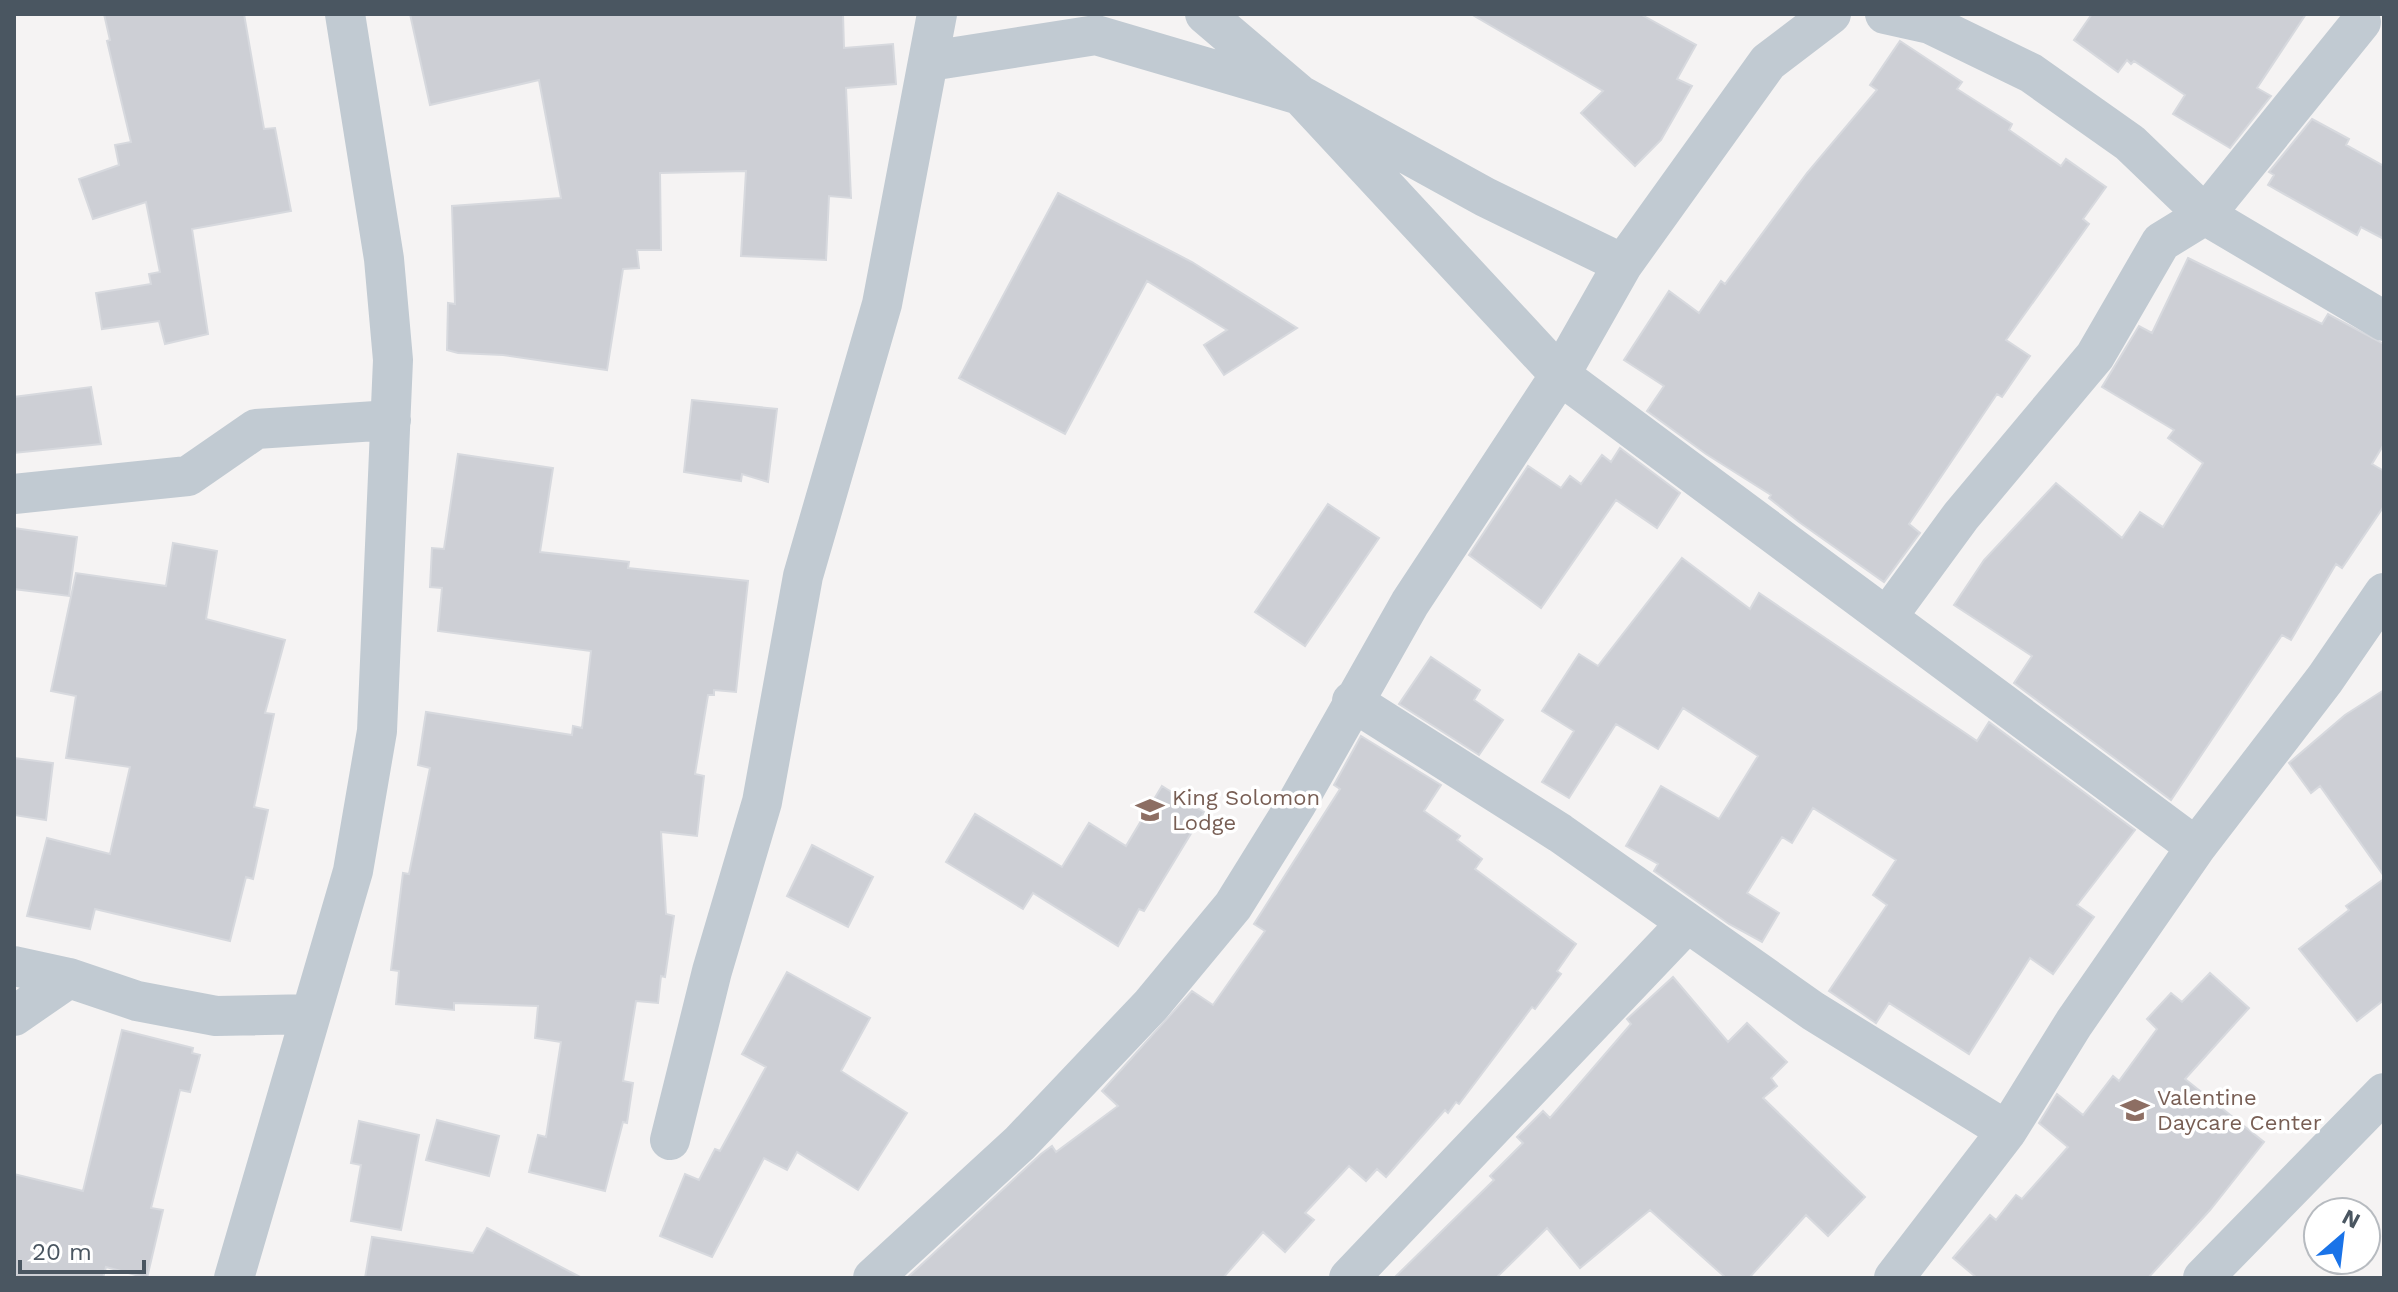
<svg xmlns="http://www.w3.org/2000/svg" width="2398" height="1292" font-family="'Work Sans',sans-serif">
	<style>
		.building { fill: #cdcfd5; stroke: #d7d9de; stroke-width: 2 }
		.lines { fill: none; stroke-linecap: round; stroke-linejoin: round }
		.minor { stroke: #c1cad2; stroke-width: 40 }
		.labels { text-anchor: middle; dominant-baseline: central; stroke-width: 7; stroke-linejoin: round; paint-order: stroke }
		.education-label { font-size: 22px; fill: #785e54; stroke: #fff; text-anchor: start }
	</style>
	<rect width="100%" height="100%" fill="#f5f3f3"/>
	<path class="building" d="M 104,14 L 244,14 L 264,129 L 275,128 L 291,211 L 192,229 L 208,334 L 165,344 L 159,321 L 102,329 L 96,293 L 151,284 L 149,274 L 160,272 L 146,202 L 93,219 L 79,179 L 119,165 L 115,145 L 131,142 L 107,41 L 110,40 Z
		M 410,14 L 843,14 L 844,48 L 893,44 L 896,84 L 846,88 L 851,198 L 829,196 L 826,260 L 741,256 L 746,171 L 660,173 L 661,250 L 637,250 L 639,268 L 623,269 L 607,370 L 503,355 L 458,353 L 447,350 L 448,303 L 455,304 L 452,206 L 561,198 L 539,80 L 430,105 Z
		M 1471,14 L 1640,14 L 1696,45 L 1677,79 L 1692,86 L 1661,140 L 1635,166 L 1581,113 L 1603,91 Z
		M 2092,14 L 2306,14 L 2257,88 L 2271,96 L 2230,148 L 2173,114 L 2185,95 L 2134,61 L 2131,64 L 2127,60 L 2118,72 L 2074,40 Z
		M 1900,41 L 1962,82 L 1957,89 L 2012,124 L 2009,130 L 2061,166 L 2066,159 L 2106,187 L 2083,219 L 2089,224 L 2006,340 L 2030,356 L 2002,397 L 1997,394 L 1909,524 L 1920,533 L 1884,582 L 1799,522 L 1769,498 L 1771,495 L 1706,454 L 1647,411 L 1664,386 L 1624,360 L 1669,291 L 1699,313 L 1721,281 L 1725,284 L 1807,173 L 1877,90 L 1870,85 Z
		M 2312,119 L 2349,139 L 2346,145 L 2384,166 L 2384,239 L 2361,227 L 2357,235 L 2268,185 L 2274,175 L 2269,172 Z
		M 1058,193 L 1192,262 L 1297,328 L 1224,375 L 1204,345 L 1227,330 L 1147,281 L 1065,434 L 959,378 Z
		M 2188,258 L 2322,324 L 2328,314 L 2384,344 L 2384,444 L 2372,464 L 2384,471 L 2384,506 L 2342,568 L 2336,564 L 2291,640 L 2282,635 L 2171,800 L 2014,683 L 2032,656 L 1954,605 L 1984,560 L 2056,483 L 2122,538 L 2140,512 L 2163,527 L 2203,463 L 2168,438 L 2174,430 L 2102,387 L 2139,326 L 2152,333 Z
		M 91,387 L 101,444 L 14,453 L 14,397 Z
		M 692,400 L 777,409 L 768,482 L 742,474 L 741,481 L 684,472 Z
		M 1620,448 L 1680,493 L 1657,528 L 1616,500 L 1541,608 L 1469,555 L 1528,466 L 1561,488 L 1570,476 L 1581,484 L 1602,455 L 1611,462 Z
		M 458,454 L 553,468 L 540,552 L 629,562 L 628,568 L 748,581 L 736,692 L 714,690 L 714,695 L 708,695 L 695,774 L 704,776 L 697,836 L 661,832 L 666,914 L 674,916 L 665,977 L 661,976 L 658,1003 L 636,1001 L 623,1081 L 633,1083 L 627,1123 L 623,1122 L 605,1191 L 529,1172 L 538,1135 L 546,1137 L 561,1042 L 535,1038 L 538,1006 L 454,1003 L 454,1010 L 396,1004 L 399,971 L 391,970 L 403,873 L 409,874 L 430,768 L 418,765 L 426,712 L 572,735 L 573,726 L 582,728 L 591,651 L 438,631 L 442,588 L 430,587 L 432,548 L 444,549 Z
		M 1328,504 L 1379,538 L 1305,646 L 1255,612 Z
		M 14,528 L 77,537 L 69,596 L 14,589 Z
		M 173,543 L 217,551 L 206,619 L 285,640 L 265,713 L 274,714 L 254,807 L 268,810 L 253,879 L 246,877 L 230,941 L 95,909 L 90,929 L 27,916 L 47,838 L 110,854 L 130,767 L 66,758 L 76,696 L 51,691 L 76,573 L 166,586 Z
		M 1682,558 L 1750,609 L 1759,593 L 1977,741 L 1989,722 L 2135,830 L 2077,905 L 2094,917 L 2053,974 L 2030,958 L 1969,1054 L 1889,1003 L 1876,1023 L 1829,991 L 1887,905 L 1873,895 L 1896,860 L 1813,808 L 1792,843 L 1782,837 L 1747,893 L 1779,913 L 1762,942 L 1729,924 L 1654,871 L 1658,864 L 1626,846 L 1661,786 L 1719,819 L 1758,756 L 1683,708 L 1658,749 L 1616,724 L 1569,798 L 1542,782 L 1574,731 L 1542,711 L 1579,654 L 1598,666 Z
		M 1431,657 L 1480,690 L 1474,700 L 1503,720 L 1479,755 L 1399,704 Z
		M 2384,690 L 2384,876 L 2320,786 L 2311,793 L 2289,763 L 2345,715 Z
		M 1361,736 L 1441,785 L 1424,811 L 1460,836 L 1457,840 L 1482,859 L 1475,869 L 1576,944 L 1557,971 L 1561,974 L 1535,1009 L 1532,1007 L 1459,1104 L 1456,1102 L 1448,1113 L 1445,1110 L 1386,1177 L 1377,1169 L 1366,1181 L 1349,1166 L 1305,1213 L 1314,1220 L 1285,1252 L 1263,1232 L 1223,1278 L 907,1278 L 1041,1154 L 1052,1146 L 1056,1152 L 1118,1106 L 1102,1091 L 1192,991 L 1213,1005 L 1265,931 L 1254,924 L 1340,789 L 1334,785 Z
		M 14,758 L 53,763 L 46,820 L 14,815 Z
		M 1162,786 L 1204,812 L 1144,911 L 1139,909 L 1118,946 L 1033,893 L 1023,909 L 946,862 L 975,814 L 1062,867 L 1089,823 L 1126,846 Z
		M 812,845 L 873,877 L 848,927 L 787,896 Z
		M 2384,879 L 2384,1000 L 2357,1021 L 2299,949 L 2349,910 L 2346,906 Z
		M 787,972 L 870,1018 L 841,1071 L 907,1113 L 858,1190 L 797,1152 L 787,1170 L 764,1158 L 712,1257 L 660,1236 L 685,1174 L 699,1180 L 715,1149 L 720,1151 L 766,1067 L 742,1054 Z
		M 2210,973 L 2249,1008 L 2185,1079 L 2264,1142 L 2210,1210 L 2148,1278 L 1977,1278 L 1953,1258 L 1990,1215 L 1996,1220 L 2016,1195 L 2022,1199 L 2068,1147 L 2039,1123 L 2057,1094 L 2083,1115 L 2113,1076 L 2119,1081 L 2157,1029 L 2147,1019 L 2171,993 L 2182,1002 Z
		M 1673,977 L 1728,1042 L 1747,1023 L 1787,1062 L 1771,1078 L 1777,1086 L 1763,1098 L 1865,1197 L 1828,1236 L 1806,1215 L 1749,1278 L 1726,1278 L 1650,1210 L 1580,1268 L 1547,1228 L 1496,1278 L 1394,1278 L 1494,1180 L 1490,1176 L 1523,1143 L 1517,1137 L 1543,1111 L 1550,1118 L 1631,1024 L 1627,1019 Z
		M 122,1030 L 193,1048 L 192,1053 L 200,1055 L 190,1092 L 180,1090 L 151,1208 L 163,1210 L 147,1278 L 106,1267 L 103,1278 L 14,1278 L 14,1174 L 83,1191 Z
		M 437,1120 L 499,1136 L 489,1176 L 426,1160 Z
		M 359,1121 L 419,1135 L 401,1230 L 351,1221 L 361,1165 L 351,1163 Z
		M 487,1228 L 582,1278 L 365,1278 L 372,1237 L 473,1253 Z"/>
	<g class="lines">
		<path class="minor" d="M 1205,14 L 1300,95 L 1560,375 L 2196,847
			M 1885,14 L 1930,24 L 2031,73 L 2130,143 L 2205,215 L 2384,321
			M 930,61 L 1096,35 L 1300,95 L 1485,197 L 1623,264
			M 14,494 L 188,476 L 256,429 L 391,420
			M 1887,617 L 1961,516 L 2095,356 L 2161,242 L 2205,215 L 2361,22
			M 1352,701 L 1560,833 L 1813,1011 L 2007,1131
			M 14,966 L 69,978 L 137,1001 L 216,1016 L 311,1014
			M 14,1016 L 69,978
			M 670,1140 L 712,971 L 762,802 L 803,576 L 882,304 L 937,14
			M 234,1278 L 353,871 L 377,731 L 393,360 L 384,259 L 345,14
			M 873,1278 L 1020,1143 L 1151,1005 L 1233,906 L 1297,803 L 1410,603 L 1560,375 L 1623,264 L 1768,62 L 1831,14
			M 1349,1278 L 1687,923
			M 1894,1278 L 2007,1131 L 2074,1023 L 2196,847 L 2325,679 L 2384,593
			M 2203,1278 L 2384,1093"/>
	</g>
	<defs>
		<symbol id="school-bare" viewBox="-9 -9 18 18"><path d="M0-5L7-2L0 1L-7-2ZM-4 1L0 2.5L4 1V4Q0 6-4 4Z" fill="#8d6e63" stroke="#fff" stroke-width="2.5" paint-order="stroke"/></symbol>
	</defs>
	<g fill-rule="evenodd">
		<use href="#school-bare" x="1130" y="790" width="40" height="40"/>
		<use href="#school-bare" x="2115" y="1090" width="40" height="40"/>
	</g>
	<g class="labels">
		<g class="education-label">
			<text x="1172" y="797">King Solomon<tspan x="1172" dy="25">Lodge</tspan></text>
			<text x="2157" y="1097">Valentine<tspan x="2157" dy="25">Daycare Center</tspan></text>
		</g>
	</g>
	<rect width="2398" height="1292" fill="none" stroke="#4a5661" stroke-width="32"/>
	<g transform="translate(2342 1236) rotate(28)"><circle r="38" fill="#ffffff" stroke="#b7bbc0" stroke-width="2"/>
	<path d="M0-6L14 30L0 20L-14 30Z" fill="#1a73e8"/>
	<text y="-12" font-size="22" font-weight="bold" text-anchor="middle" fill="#4a5661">N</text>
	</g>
	<path d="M20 1260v12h124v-12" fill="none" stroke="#4a5661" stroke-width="4"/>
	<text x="32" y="1260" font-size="24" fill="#4a5661" stroke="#ffffff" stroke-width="6" paint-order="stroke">20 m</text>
</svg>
